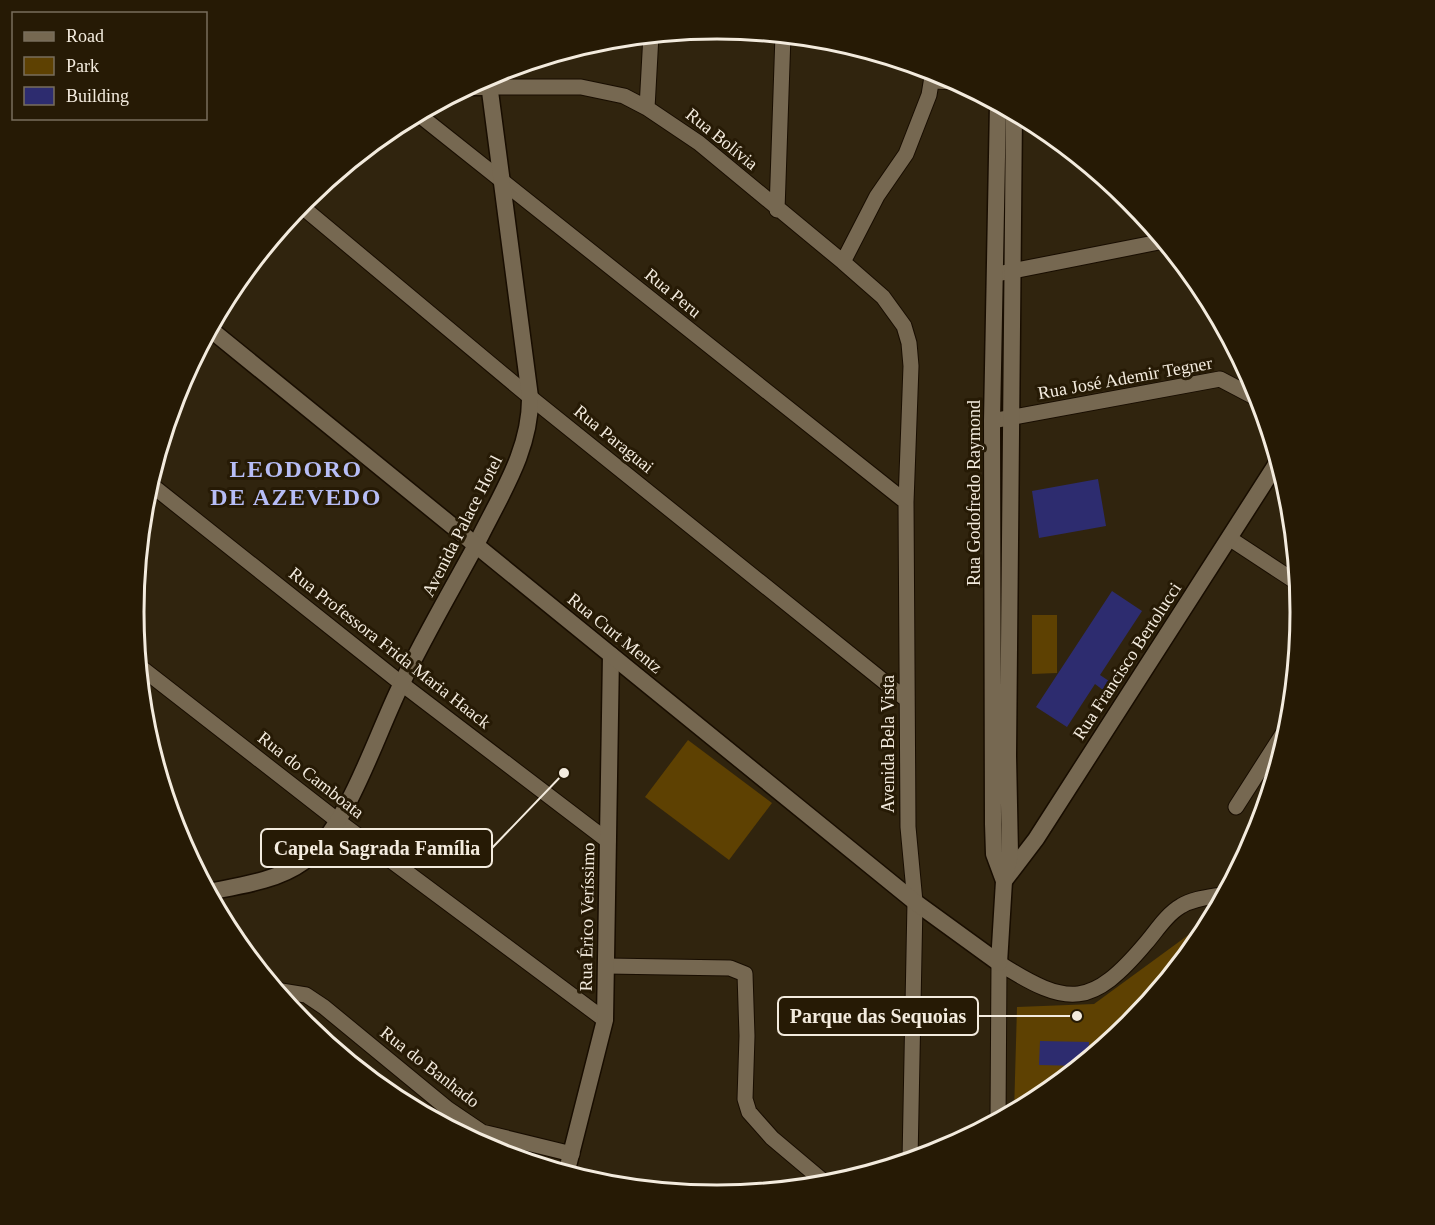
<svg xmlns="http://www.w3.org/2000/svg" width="1435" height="1225" font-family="Georgia,serif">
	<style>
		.green { fill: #5e4102 }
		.building { fill: #2d2c6f }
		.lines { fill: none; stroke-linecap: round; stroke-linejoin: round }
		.minor-casing { stroke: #180d00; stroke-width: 17 }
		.tertiary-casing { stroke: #180d00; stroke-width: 19 }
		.secondary-casing { stroke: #180d00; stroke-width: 19 }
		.minor { stroke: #766851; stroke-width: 15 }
		.tertiary { stroke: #766851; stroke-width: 16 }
		.secondary { stroke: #766851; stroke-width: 16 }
		.labels { text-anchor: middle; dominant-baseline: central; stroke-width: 6; stroke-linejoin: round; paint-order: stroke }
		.street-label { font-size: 18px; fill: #f3ebde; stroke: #261a05 }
		.district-label { font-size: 24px; font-weight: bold; letter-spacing: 1.5px; fill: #b7bdf6; stroke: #261a05 }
		.rim { fill: none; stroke: #f3ebde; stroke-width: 3 }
		.leader { fill: none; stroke: #f3ebde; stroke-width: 2 }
		.callout-dot { fill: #f3ebde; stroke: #261a05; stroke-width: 2 }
		.callout { fill: #261a05; stroke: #f3ebde; stroke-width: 2 }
		.callout-label { font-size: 20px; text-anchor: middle; font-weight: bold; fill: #f3ebde }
	</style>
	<rect width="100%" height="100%" fill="#30240e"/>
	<path class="green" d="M 1032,615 L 1057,615 L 1057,673 L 1032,674 Z
		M 688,740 L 772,803 L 729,860 L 645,797 Z
		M 1210,924 L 1203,937 L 1130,1026 L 1042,1098 L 1014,1113 L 1017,1007 L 1094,1004 L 1202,925 Z"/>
	<path class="building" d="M 1098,479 L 1106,526 L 1039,538 L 1032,491 Z
		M 1112,591 L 1142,611 L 1100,675 L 1109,681 L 1103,690 L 1095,684 L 1067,727 L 1036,707 Z
		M 1040,1041 L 1089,1042 L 1088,1060 L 1081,1066 L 1039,1065 Z"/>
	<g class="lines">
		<defs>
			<path id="minor" d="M 933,81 L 957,82
				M 489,87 L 581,87 L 624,96 L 647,108 L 699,143 L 843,262 L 883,297 L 904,326 L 909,343 L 911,366 L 906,502 L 908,827 L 915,902 L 910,1161
				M 647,108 L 651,35
				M 418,114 L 906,502
				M 300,205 L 530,397 L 907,700
				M 777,210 L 783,35
				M 843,262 L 877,196 L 906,154 L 929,95 L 933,71
				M 1002,273 L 1164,241
				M 992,421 L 1220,379 L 1260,400
				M 149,483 L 402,684 L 608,841
				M 1229,538 L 1299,584
				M 139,666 L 338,821 L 605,1020
				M 1236,807 L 1291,721
				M 999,963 C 1069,1008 1092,1007 1146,943 C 1157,930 1167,914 1181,906 C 1194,898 1211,897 1226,894
				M 607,966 L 730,968 L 745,974 L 747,1036 L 745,1099 L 749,1112 L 772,1138 L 829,1186
				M 275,990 L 306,995 L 324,1007 L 448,1109 L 482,1132 L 572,1154
				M 998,1122 L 999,963"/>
			<path id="tertiary" d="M 468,87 L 489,87
				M 476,545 C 499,497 531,451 530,397 L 488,76
				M 1004,881 L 1036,839 L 1279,460
				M 566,1174 L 605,1020 L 611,655"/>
			<path id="secondary" d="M 998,104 L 992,421 L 993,824 L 994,854 L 1004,881
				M 210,329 L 915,902 L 999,963
				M 208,892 C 238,886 277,881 303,862 C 347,830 376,735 401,685 C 424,637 451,591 476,545
				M 999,963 L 1004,881 L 1010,854 L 1008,756 L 1014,112"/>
		</defs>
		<use href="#minor" class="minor-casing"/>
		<use href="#tertiary" class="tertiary-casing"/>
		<use href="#secondary" class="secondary-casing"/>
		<use href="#minor" class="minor"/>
		<use href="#tertiary" class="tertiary"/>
		<use href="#secondary" class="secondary"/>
	</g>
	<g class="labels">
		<g class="street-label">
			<text transform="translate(722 139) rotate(39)">Rua Bolívia</text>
			<text transform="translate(673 293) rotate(39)">Rua Peru</text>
			<text transform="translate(1125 378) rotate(-10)">Rua José Ademir Tegner</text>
			<text transform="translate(614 439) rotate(39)">Rua Paraguai</text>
			<text transform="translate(974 493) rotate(-90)">Rua Godofredo Raymond</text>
			<text transform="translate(462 526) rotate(-63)">Avenida Palace Hotel</text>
			<text transform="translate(615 633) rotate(39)">Rua Curt Mentz</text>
			<text transform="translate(390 648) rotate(38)">Rua Professora Frida Maria Haack</text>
			<text transform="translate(1127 661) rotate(-57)">Rua Francisco Bertolucci</text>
			<text transform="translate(888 744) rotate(-90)">Avenida Bela Vista</text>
			<text transform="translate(311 775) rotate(38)">Rua do Camboata</text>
			<text transform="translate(587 917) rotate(-89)">Rua Érico Veríssimo</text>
			<text transform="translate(430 1067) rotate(38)">Rua do Banhado</text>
		</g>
		<g class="district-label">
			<text x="296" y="469">LEODORO<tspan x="296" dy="28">DE AZEVEDO</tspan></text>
		</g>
	</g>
	<path d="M0 0H1435V1225H0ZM144 612a573 573 0 1 1 1146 0a573 573 0 1 1-1146 0Z" fill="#261a05" fill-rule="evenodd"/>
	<path class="rim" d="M144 612a573 573 0 1 1 1146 0a573 573 0 1 1-1146 0Z"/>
	<path class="leader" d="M564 773L492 848M1077 1016L978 1016"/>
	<g class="callout-dot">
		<circle cx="564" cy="773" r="6"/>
		<circle cx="1077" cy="1016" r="6"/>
	</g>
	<g class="callout">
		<rect x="261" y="829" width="231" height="38" rx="6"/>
		<rect x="778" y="997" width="200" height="38" rx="6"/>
	</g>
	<g class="callout-label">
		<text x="377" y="855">Capela Sagrada Família</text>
		<text x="878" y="1023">Parque das Sequoias</text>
	</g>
	<rect x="12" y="12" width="195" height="108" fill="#261a05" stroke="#786e5c" stroke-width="1.5"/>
	<rect x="24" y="32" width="30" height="9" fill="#766851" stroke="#786e5c" stroke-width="1.5"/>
	<text x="66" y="42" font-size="18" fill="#f3ebde">Road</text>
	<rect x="24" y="57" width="30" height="18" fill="#5e4102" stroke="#786e5c" stroke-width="1.5"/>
	<text x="66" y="72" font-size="18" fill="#f3ebde">Park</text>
	<rect x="24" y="87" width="30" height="18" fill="#2d2c6f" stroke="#786e5c" stroke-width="1.5"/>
	<text x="66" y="102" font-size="18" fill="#f3ebde">Building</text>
</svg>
